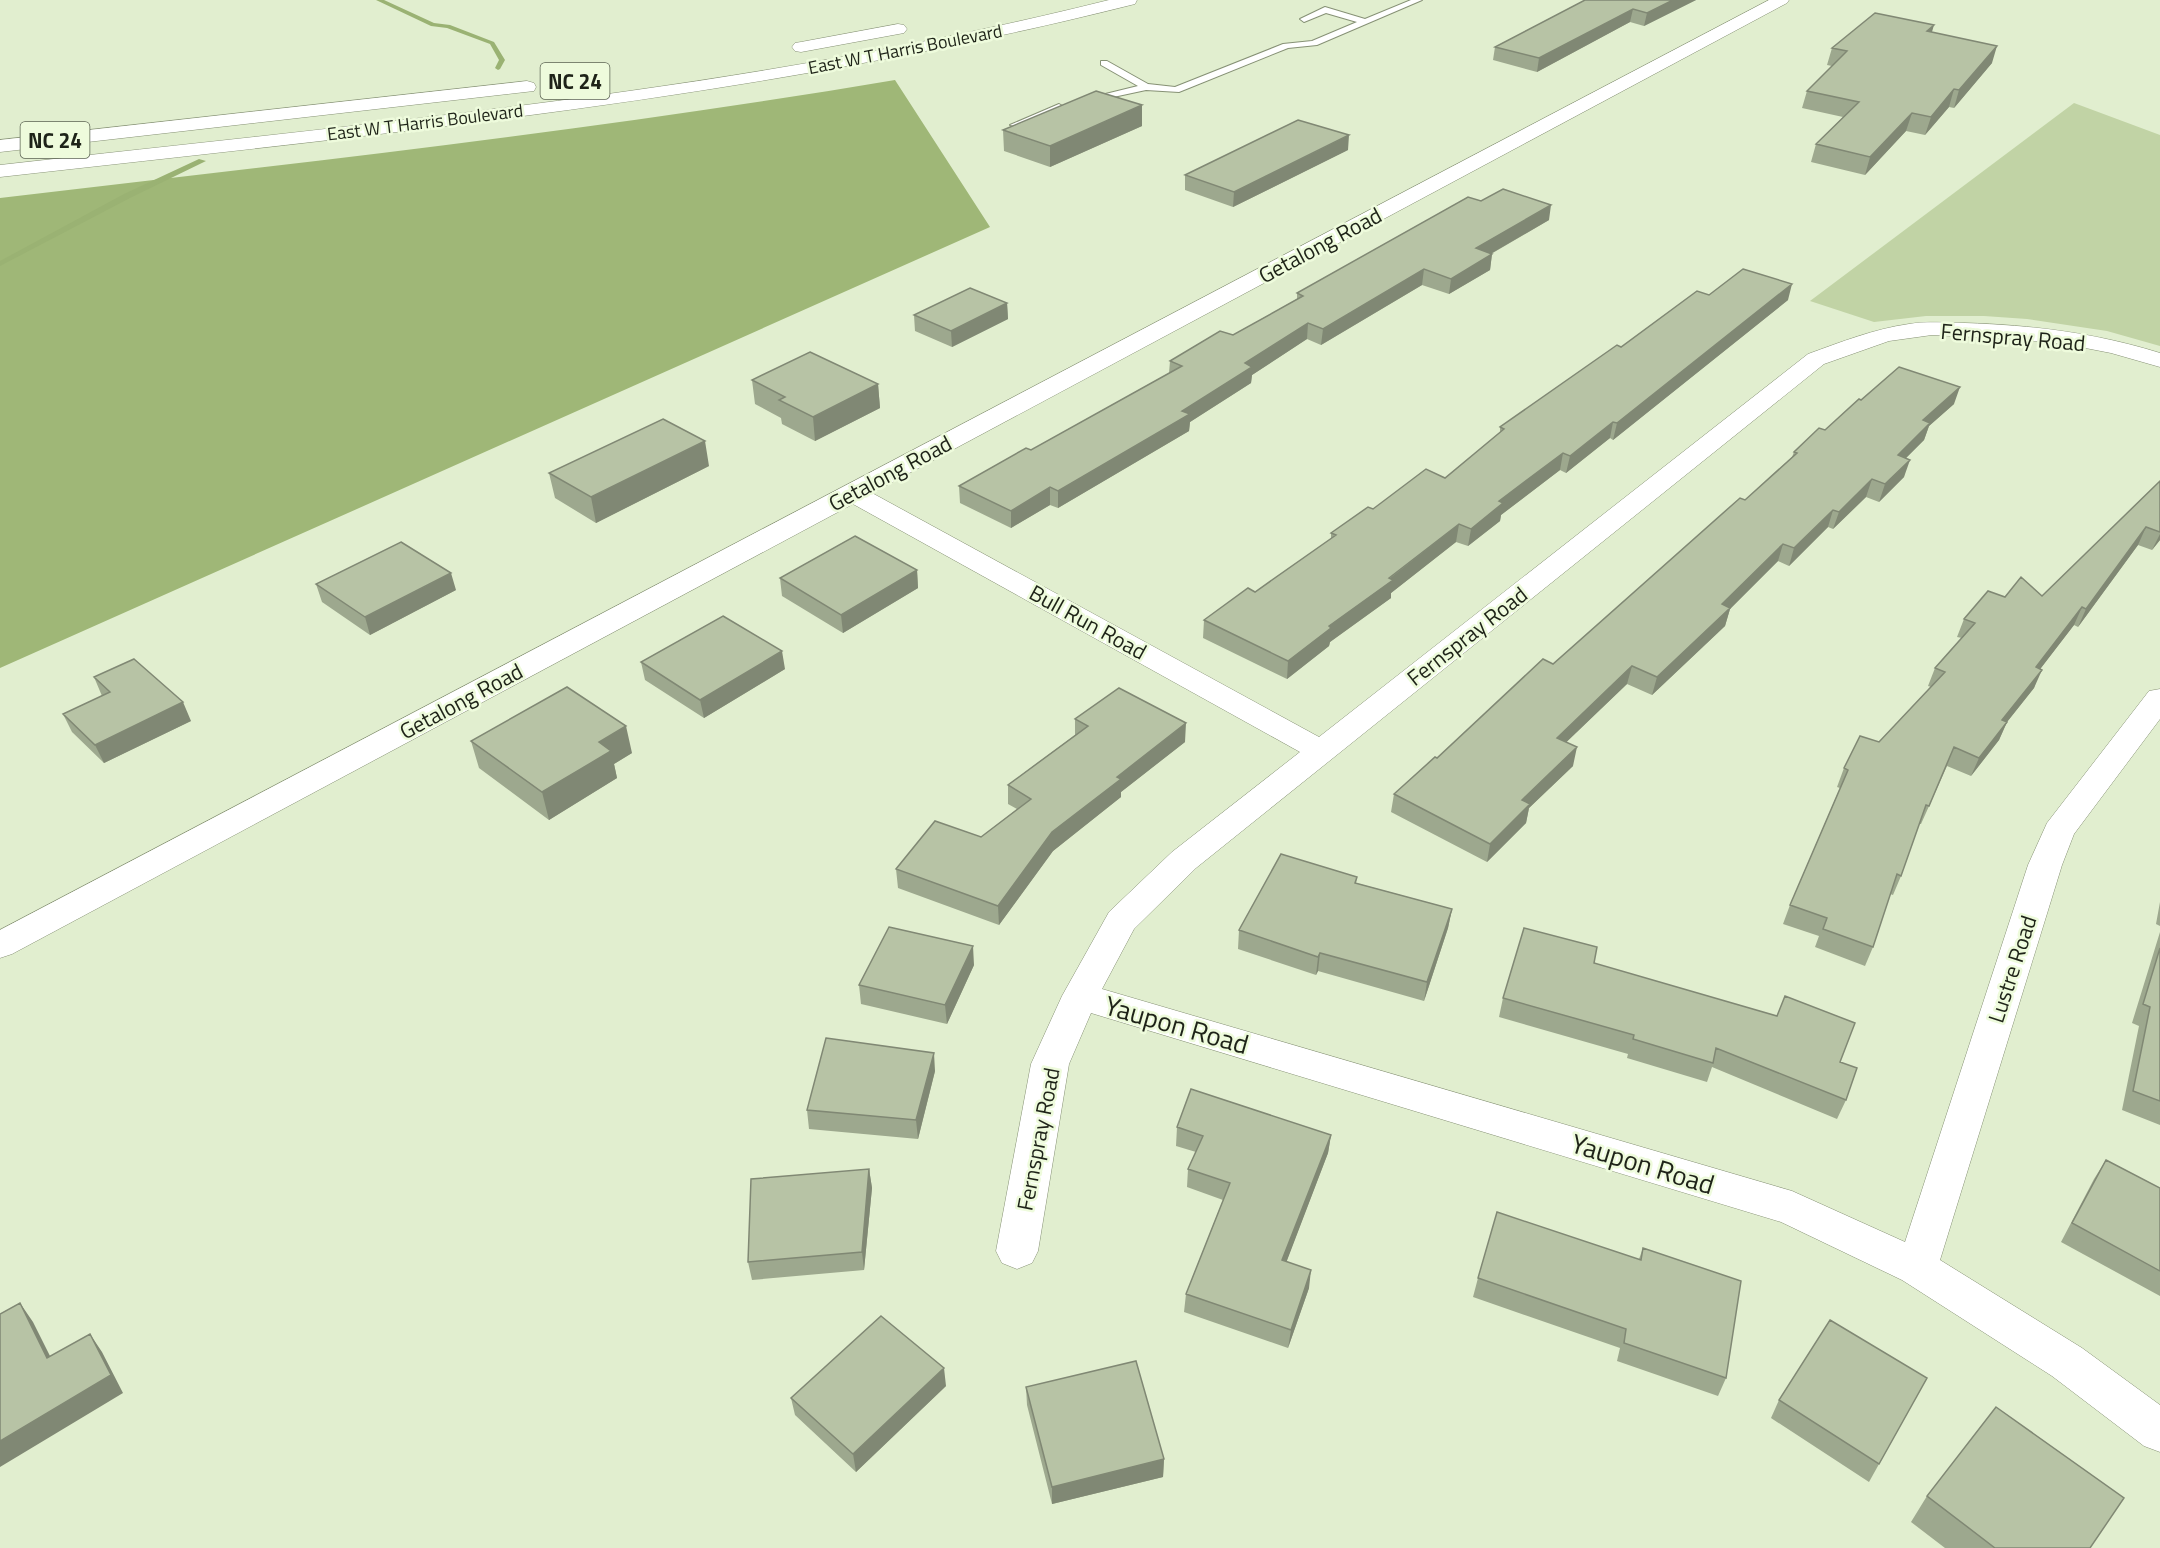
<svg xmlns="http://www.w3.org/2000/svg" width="2160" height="1548" font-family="'Titillium Web',sans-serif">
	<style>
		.green { fill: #c1d3a5 }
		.forest { fill: #9fb777 }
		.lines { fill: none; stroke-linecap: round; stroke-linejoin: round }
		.stream { fill: #9ab273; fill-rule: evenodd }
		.service-casing { stroke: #869175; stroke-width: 2 }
		.minor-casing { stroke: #869175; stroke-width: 1 }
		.primary-casing { stroke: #869175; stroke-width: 1 }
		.service { fill: #fff; fill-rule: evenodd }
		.minor { fill: #fff; fill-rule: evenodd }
		.primary { fill: #fff; fill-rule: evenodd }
		.wall { fill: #9da88e }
		.shaded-wall { fill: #808874 }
		.building { fill: #b7c3a5; stroke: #808874; stroke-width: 1.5 }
		.labels { text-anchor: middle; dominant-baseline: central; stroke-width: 5; stroke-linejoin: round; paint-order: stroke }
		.far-street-label { font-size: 18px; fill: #1e2318; stroke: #eefbdc }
		.shield { fill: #eefbdc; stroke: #5c6453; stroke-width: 1.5 }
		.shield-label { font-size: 21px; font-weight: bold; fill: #1e2318 }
		.street-label { font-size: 22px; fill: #1e2318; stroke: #eefbdc }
		.near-street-label { font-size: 27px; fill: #1e2318; stroke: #eefbdc }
	</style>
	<rect width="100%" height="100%" fill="#e1eecf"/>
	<path class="green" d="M 2074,103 L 2160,135 L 2160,346 L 2107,331 L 2027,319 L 1984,316 L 1926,316 L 1874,322 L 1810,301 Z"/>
	<path class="forest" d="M 895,80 L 990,227 L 0,668 L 0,198 C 299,163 598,130 895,80 Z"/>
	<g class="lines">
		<path class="stream" d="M 376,0 L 384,0 L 434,23 L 450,25 L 494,42 L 505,60 L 500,69 L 498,70 L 495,68 L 499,60 L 490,44 L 447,28 L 431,26 Z
			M 199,159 L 206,161 L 130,198 L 0,266 L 0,261 L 124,194 Z"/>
		<defs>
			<path id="service" d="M 1411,0 L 1422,0 L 1317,45 L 1288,48 L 1179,92 L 1146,90 L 1090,102 L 1085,99 L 1138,86 L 1101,65 L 1101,61 L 1107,61 L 1148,84 L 1175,87 L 1283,44 L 1312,41 L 1357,22 L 1326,13 L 1304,22 L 1300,19 L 1325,7 L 1365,19 Z
				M 1059,104 L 1064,107 L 1062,109 L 1018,127 L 1010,125 Z"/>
			<path id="minor" d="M 1769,0 L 1789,0 L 1787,3 L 872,493 L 1319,737 L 1808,354 C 1841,342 1874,329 1909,324 C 1928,321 1946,323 1965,323 C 2031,325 2096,333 2160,353 L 2160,367 L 2111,353 L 2065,344 L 2016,339 L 1932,335 L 1889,341 L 1824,364 L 1196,868 L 1134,929 L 1102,989 L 1792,1191 L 1905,1242 L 2028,865 L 2047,823 L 2149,691 L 2160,689 L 2160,719 L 2074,834 L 2062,865 L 1940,1260 L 2082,1348 L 2160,1405 L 2160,1452 L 2144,1446 L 2052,1376 L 1902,1280 L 1781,1222 L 1091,1013 L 1069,1064 L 1038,1251 L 1032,1263 L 1017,1269 L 1002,1263 L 996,1251 L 1031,1064 L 1062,996 L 1109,912 L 1172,852 L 1300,752 L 853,504 L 12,954 L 0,958 L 0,930 Z"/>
			<path id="primary" d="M 1109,0 L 1137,0 L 1135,4 C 763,98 380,134 0,177 L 0,165 C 371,123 746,91 1109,0 Z
				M 898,24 L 904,25 L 907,29 L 904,33 L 801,52 L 795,51 L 792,47 L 795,43 L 801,42 Z
				M 527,81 L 534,83 L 536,87 L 534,91 L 0,152 L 0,140 Z"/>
		</defs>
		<use href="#service" class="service-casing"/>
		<use href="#minor" class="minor-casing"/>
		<use href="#primary" class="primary-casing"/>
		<use href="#service" class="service"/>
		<use href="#minor" class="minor"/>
		<use href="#primary" class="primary"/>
	</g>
	<path class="wall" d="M 1585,0 L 1696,0 L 1644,26 L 1630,22 L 1537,72 L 1493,60 L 1495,47 Z
		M 1932,32 L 1992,63 L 1954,108 L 1949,107 L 1925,135 L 1906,131 L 1865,175 L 1811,162 L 1816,144 L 1843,117 L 1802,108 L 1807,91 L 1832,66 L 1827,65 L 1832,48 Z
		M 1142,105 L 1142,126 L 1050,167 L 1004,151 L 1003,130 Z
		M 1348,150 L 1233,207 L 1185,190 L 1185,175 Z
		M 1481,201 L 1549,220 L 1491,254 L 1492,254 L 1490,270 L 1449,294 L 1422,285 L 1321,345 L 1307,339 L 1252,375 L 1251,383 L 1190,422 L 1189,431 L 1058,508 L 1050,505 L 1011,528 L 960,503 L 959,486 L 1031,450 L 1169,373 L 1170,361 L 1233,335 L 1297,299 L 1297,293 Z
		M 1709,295 L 1788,300 L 1613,440 L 1610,438 L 1566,473 L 1560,470 L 1501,515 L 1500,521 L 1468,546 L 1456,542 L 1391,593 L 1391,598 L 1330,642 L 1329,646 L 1287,679 L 1203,638 L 1204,620 L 1255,592 L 1331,539 L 1331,533 L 1373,509 L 1445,478 L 1500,433 L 1500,427 L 1621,347 Z
		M 1007,303 L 1008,319 L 952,347 L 915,331 L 914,315 Z
		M 752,380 L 878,384 L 880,408 L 815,441 L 782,424 L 781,418 L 755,404 Z
		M 1861,400 L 1954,404 L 1929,426 L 1924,440 L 1906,458 L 1904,477 L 1879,502 L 1866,497 L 1833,529 L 1828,527 L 1789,566 L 1778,561 L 1730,609 L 1725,626 L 1652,695 L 1627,684 L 1566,742 L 1573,766 L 1529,808 L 1526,823 L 1487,862 L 1391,812 L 1394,794 L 1553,664 L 1745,500 L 1792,457 L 1794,452 L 1825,430 Z
		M 709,466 L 596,523 L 555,498 L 549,473 Z
		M 2160,481 L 2160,540 L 2152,550 L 2138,545 L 2078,627 L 2074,625 L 2040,669 L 2034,688 L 2007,722 L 1999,740 L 1971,776 L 1947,766 L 1921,824 L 1919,824 L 1901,876 L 1893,895 L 1890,894 L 1873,947 L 1865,966 L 1815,947 L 1819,936 L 1783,924 L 1790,905 L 1840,788 L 1837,787 L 1844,768 L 1879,742 L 1931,687 L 1928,686 L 1935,668 L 1962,638 L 1957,637 L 1964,619 L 2005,597 L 2042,596 Z
		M 917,570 L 918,588 L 843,633 L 782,596 L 780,578 Z
		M 316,584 L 456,590 L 370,635 L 322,602 Z
		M 641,662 L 785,669 L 704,718 L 645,680 Z
		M 94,677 L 191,721 L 104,763 L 72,732 L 63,714 L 102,696 Z
		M 1075,719 L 1185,742 L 1121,792 L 1121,797 L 1053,851 L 999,925 L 898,888 L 896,869 L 981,837 L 1017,809 L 1008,804 L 1008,785 L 1075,735 Z
		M 471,741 L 632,753 L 614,764 L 617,778 L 549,820 L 479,768 Z
		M 1357,877 L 1356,883 L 1452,909 L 1448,928 L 1424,1001 L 1318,971 L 1316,975 L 1238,949 L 1239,930 Z
		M 2160,902 L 2160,926 L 2156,924 Z
		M 2160,932 L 2160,1125 L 2122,1110 L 2139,1026 L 2132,1023 Z
		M 1594,963 L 1840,1062 L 1846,1100 L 1837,1119 L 1712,1067 L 1707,1082 L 1627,1058 L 1628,1054 L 1499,1017 L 1503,998 Z
		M 974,965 L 947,1024 L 861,1004 L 859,985 Z
		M 935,1071 L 918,1139 L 809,1129 L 807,1110 Z
		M 1177,1127 L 1331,1135 L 1328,1153 L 1286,1262 L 1309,1288 L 1288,1348 L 1184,1312 L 1186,1294 L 1223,1200 L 1187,1187 L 1188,1169 L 1196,1152 L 1176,1146 Z
		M 2106,1160 L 2160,1188 L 2160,1296 L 2061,1242 L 2094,1179 Z
		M 869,1169 L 872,1188 L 864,1270 L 752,1280 L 748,1262 Z
		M 1643,1248 L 1726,1378 L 1718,1396 L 1617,1361 L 1620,1348 L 1473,1297 L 1478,1278 L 1639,1259 Z
		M 1927,1378 L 1869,1482 L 1771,1418 L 1779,1400 Z
		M 946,1386 L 856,1472 L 795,1415 L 791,1398 Z
		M 1026,1387 L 1164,1459 L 1163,1477 L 1052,1504 L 1027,1405 Z
		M 1927,1496 L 2090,1548 L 1945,1548 L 1911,1522 Z"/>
	<path class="shaded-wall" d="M 1673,0 L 1696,0 L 1644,26 L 1647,13 Z
		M 1633,9 L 1630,22 L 1537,72 L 1539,58 Z
		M 1934,25 L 1929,42 L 1927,31 Z
		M 1997,46 L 1992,63 L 1954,108 L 1959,90 Z
		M 1954,89 L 1949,107 L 1925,135 L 1931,117 Z
		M 1142,105 L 1142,126 L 1050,167 L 1050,146 Z
		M 1912,113 L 1906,131 L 1865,175 L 1870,157 Z
		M 1349,135 L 1348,150 L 1233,207 L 1234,192 Z
		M 1551,205 L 1549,220 L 1473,264 L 1476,248 Z
		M 1492,254 L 1490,270 L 1449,294 L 1451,279 Z
		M 1424,269 L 1422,285 L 1321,345 L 1323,329 Z
		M 1792,284 L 1788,300 L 1613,440 L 1617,423 Z
		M 1007,303 L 1008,319 L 952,347 L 951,331 Z
		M 1308,323 L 1307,339 L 1252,375 L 1251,383 L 1190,422 L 1189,431 L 1058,508 L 1058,491 L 1182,411 L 1245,363 Z
		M 878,384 L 880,408 L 815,441 L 813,417 Z
		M 1960,387 L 1954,404 L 1929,426 L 1924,440 L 1892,472 L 1898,455 L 1923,420 Z
		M 1613,422 L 1610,438 L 1566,473 L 1570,456 Z
		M 705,441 L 709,466 L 596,523 L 591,497 Z
		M 1563,453 L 1560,470 L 1501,515 L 1500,521 L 1468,546 L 1471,529 L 1499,501 Z
		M 1910,460 L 1904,477 L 1879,502 L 1885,484 Z
		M 1872,479 L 1866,497 L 1833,529 L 1839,512 Z
		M 1050,487 L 1050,505 L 1011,528 L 1011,511 Z
		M 1833,510 L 1828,527 L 1789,566 L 1794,548 Z
		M 1459,524 L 1456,542 L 1391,593 L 1391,598 L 1330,642 L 1329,646 L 1287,679 L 1288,661 L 1329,626 Z
		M 2146,527 L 2138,545 L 2078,627 L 2086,609 Z
		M 2160,534 L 2160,540 L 2152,550 Z
		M 1783,544 L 1778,561 L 1730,609 L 1725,626 L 1652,695 L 1657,677 L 1722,604 Z
		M 917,570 L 918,588 L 843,633 L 841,615 Z
		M 451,573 L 456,590 L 370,635 L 365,617 Z
		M 2082,607 L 2074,625 L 2028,685 L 2036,667 Z
		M 782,651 L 785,669 L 704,718 L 700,700 Z
		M 1632,666 L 1627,684 L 1552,756 L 1557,738 Z
		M 2042,670 L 2034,688 L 2007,722 L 1999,740 L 1971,776 L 1979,758 L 2002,720 Z
		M 183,702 L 191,721 L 104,763 L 95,745 Z
		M 1186,723 L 1185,742 L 1121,792 L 1121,797 L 1053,851 L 999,925 L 998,906 L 1052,832 L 1117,777 Z
		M 626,726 L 632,753 L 614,764 L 617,778 L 549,820 L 542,792 L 599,742 Z
		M 1577,747 L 1573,766 L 1529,808 L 1526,823 L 1487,862 L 1490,844 L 1522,800 Z
		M 1452,909 L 1448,928 L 1424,1001 L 1427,982 Z
		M 973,946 L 974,965 L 947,1024 L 945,1005 Z
		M 1320,953 L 1318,971 L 1316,975 L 1318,957 Z
		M 934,1053 L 935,1071 L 918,1139 L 916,1120 Z
		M 1331,1135 L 1328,1153 L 1280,1279 L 1282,1260 Z
		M 869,1169 L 872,1188 L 864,1270 L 862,1252 Z
		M 1311,1270 L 1309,1288 L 1288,1348 L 1291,1330 Z
		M 20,1303 L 33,1322 L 60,1376 L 47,1358 Z
		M 90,1334 L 102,1352 L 123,1393 L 0,1467 L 0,1441 Z
		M 944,1368 L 946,1386 L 856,1472 L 853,1454 Z
		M 1164,1459 L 1163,1477 L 1052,1504 L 1052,1487 Z"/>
	<path class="building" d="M 1585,0 L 1673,0 L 1647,13 L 1633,9 L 1539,58 L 1495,47 Z
		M 1875,13 L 1934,25 L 1927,31 L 1997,46 L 1959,90 L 1954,89 L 1931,117 L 1912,113 L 1870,157 L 1816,144 L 1859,102 L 1807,91 L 1847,51 L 1832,48 Z
		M 1096,91 L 1142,105 L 1050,146 L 1003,130 Z
		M 1298,120 L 1349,135 L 1234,192 L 1185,175 Z
		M 1503,189 L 1551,205 L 1476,248 L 1492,254 L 1451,279 L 1424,269 L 1323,329 L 1308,323 L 1245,363 L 1252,367 L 1182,411 L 1190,414 L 1058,491 L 1050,487 L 1011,511 L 959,486 L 1026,448 L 1031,450 L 1182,366 L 1170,361 L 1220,331 L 1233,335 L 1303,296 L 1297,293 L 1468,197 L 1481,201 Z
		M 1743,269 L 1792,284 L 1617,423 L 1613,422 L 1570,456 L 1563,453 L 1499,501 L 1503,503 L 1471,529 L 1459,524 L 1389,578 L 1393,580 L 1329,626 L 1331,628 L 1288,661 L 1204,620 L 1248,588 L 1255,592 L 1336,535 L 1331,533 L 1368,507 L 1373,509 L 1426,469 L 1445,478 L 1504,429 L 1500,427 L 1617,345 L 1621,347 L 1697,291 L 1709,295 Z
		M 970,288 L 1007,303 L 951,331 L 914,315 Z
		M 810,352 L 878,384 L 813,417 L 779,400 L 785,397 L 752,380 Z
		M 1899,367 L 1960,387 L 1923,420 L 1930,423 L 1898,455 L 1910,460 L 1885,484 L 1872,479 L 1839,512 L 1833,510 L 1794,548 L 1783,544 L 1722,604 L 1730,608 L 1657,677 L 1632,666 L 1557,738 L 1577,747 L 1522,800 L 1530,804 L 1490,844 L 1394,794 L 1435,757 L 1437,758 L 1543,659 L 1553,664 L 1740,498 L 1745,500 L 1797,453 L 1794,452 L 1819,428 L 1825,430 L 1859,399 L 1861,400 Z
		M 663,419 L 705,441 L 591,497 L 549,473 Z
		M 2160,481 L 2160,532 L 2146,527 L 2086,609 L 2082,607 L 2036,667 L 2042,670 L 2002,720 L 2007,722 L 1979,758 L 1954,747 L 1929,806 L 1926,805 L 1901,876 L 1897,874 L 1873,947 L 1823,929 L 1827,918 L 1790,905 L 1848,770 L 1844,768 L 1860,736 L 1879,742 L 1945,672 L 1935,668 L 1975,623 L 1964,619 L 1988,591 L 2005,597 L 2021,577 L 2042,596 Z
		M 855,536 L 917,570 L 841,615 L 780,578 Z
		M 401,542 L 451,573 L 365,617 L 316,584 Z
		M 723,616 L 782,651 L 700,700 L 641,662 Z
		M 134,659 L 183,702 L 95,745 L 63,714 L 110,692 L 94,677 Z
		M 567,687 L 626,726 L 599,742 L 611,751 L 542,792 L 471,741 Z
		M 1119,688 L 1186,723 L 1117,777 L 1121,779 L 1052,832 L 998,906 L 896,869 L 935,821 L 981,837 L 1031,799 L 1008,785 L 1088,726 L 1075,719 Z
		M 1281,854 L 1357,877 L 1355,883 L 1452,909 L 1427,982 L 1320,953 L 1318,957 L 1239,930 Z
		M 889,927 L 973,946 L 945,1005 L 859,985 Z
		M 1524,928 L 1597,947 L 1594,963 L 1777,1016 L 1785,996 L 1855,1023 L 1840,1062 L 1857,1068 L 1846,1100 L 1716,1048 L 1713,1063 L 1633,1039 L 1634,1035 L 1503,998 Z
		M 2160,948 L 2160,1101 L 2133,1091 L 2150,1007 L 2143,1004 Z
		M 826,1038 L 934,1053 L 916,1120 L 807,1110 Z
		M 1191,1089 L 1331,1135 L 1282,1260 L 1311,1270 L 1291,1330 L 1186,1294 L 1230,1183 L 1188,1169 L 1203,1136 L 1177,1127 Z
		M 2106,1160 L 2160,1188 L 2160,1271 L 2072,1223 Z
		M 869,1169 L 862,1252 L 748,1262 L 751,1179 Z
		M 1497,1212 L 1641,1260 L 1643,1248 L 1741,1281 L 1726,1378 L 1624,1343 L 1626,1329 L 1478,1278 Z
		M 20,1303 L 47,1358 L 90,1334 L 111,1375 L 0,1441 L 0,1314 Z
		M 881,1316 L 944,1368 L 853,1454 L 791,1398 Z
		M 1830,1320 L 1927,1378 L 1879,1464 L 1779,1400 Z
		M 1136,1361 L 1164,1459 L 1052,1487 L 1026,1387 Z
		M 1996,1407 L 2124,1498 L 2090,1548 L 1995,1548 L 1927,1496 Z"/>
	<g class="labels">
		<g class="far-street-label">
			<text transform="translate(905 49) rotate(-11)">East W T Harris Boulevard</text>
			<text transform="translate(425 122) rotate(-7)">East W T Harris Boulevard</text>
		</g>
		<g class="shield">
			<rect x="540.5" y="63" width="69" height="36" rx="4.5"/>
			<rect x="20.5" y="122" width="69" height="36" rx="4.5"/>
		</g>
		<g class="shield-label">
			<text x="575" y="81">NC 24</text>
			<text x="55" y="140">NC 24</text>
		</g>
		<g class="street-label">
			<text transform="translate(1320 245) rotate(-28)">Getalong Road</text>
			<text transform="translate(2013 337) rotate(5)">Fernspray Road</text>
			<text transform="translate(890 473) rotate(-28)">Getalong Road</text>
			<text transform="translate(1088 622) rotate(29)">Bull Run Road</text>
			<text transform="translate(1467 636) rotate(-38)">Fernspray Road</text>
			<text transform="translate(461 701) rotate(-28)">Getalong Road</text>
			<text transform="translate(2012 969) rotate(-72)">Lustre Road</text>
			<text transform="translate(1038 1139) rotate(-79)">Fernspray Road</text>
		</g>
		<g class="near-street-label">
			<text transform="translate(1177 1024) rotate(16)">Yaupon Road</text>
			<text transform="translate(1643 1163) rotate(17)">Yaupon Road</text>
		</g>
	</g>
</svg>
